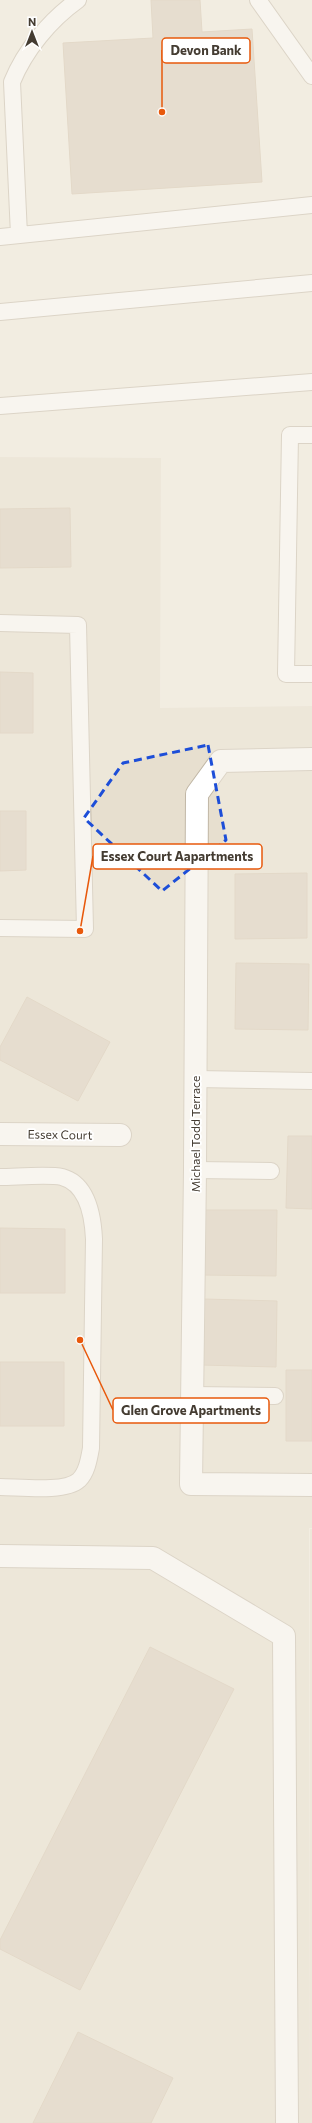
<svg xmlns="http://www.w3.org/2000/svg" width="312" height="2123" font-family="Commissioner,sans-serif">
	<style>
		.residential { fill: #e7dfcf }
		.building { fill: #d8cbb9; stroke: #d0c0a9 }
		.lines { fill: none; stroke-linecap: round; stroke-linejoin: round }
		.lane-casing { stroke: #c1b7a6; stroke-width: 18 }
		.street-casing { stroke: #c1b7a6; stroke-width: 24 }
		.lane { stroke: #fff; stroke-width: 16 }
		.street { stroke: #fff; stroke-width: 22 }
		.marked { fill: none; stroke: #1d4ed8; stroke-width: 3; stroke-dasharray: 8 5; stroke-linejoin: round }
		.labels { text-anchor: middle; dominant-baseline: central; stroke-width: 3.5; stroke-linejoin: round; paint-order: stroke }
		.street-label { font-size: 12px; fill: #443c32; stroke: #fff }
		.leader { fill: none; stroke: #e8590c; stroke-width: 1.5 }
		.callout-dot { fill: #e8590c; stroke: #fff; stroke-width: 1.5 }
		.callout { fill: #fff; stroke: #e8590c; stroke-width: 1.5 }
		.callout-label { font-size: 13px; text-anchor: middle; font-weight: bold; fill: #443c32 }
	</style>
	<rect width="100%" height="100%" fill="#f2ede1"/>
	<path class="residential" d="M 0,457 L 161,458 L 160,708 L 312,706 L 312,1528 L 309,1528 L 309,2123 L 0,2123 Z
		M 310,1529 L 312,1529 L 312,2123 L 309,2123 Z"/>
	<path class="building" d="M 151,0 L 200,0 L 202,32 L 252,29 L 262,182 L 72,194 L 63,43 L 153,38 Z
		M 70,508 L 71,567 L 0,568 L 0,509 Z
		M 0,672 L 33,673 L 33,733 L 0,733 Z
		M 0,811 L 26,811 L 26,870 L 0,871 Z
		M 307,873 L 307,938 L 235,939 L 235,874 Z
		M 236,963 L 309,964 L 308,1030 L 235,1029 Z
		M 27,997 L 110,1042 L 78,1101 L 0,1060 L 0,1047 Z
		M 288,1136 L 312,1136 L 312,1209 L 286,1208 Z
		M 205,1210 L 277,1210 L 276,1276 L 203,1275 Z
		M 0,1228 L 65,1229 L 65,1293 L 0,1293 Z
		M 204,1299 L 277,1301 L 276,1367 L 202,1365 Z
		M 0,1362 L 64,1362 L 64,1426 L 0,1426 Z
		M 286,1370 L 312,1370 L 312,1441 L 286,1441 Z
		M 150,1647 L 234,1689 L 80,1990 L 0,1949 L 0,1940 Z
		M 78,2032 L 173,2078 L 151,2123 L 33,2123 Z"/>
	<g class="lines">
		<defs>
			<path id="lane" d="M 258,0 L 312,76
				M 19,235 L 12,82 C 25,50 50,20 78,0
				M 0,237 L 312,205
				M 0,312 L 312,283
				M 0,406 L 312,382
				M 312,435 L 290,435 L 286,674 L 312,674
				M 0,623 L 78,625 L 85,929 L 0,928
				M 196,1079 L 312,1081
				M 195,1170 L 271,1171
				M 0,1177 C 15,1177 49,1174 62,1177 C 88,1184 93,1218 94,1239 L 91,1448 C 89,1459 87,1472 79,1480 C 65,1493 19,1487 0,1487
				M 192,1395 L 275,1396"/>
			<path id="street" d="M 312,759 L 221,761 L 197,794 L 195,1170 L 191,1484 L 312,1485
				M 0,1134 L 120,1135
				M 0,1556 L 153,1558 L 284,1636 L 287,2123"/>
		</defs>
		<use href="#lane" class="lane-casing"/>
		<use href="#street" class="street-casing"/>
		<use href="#lane" class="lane"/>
		<use href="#street" class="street"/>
	</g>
	<path d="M0 0H312V2123H0ZM 208,745 L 226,840 L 162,891 L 84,818 L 123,763 Z" fill="#f2ede1" fill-opacity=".55" fill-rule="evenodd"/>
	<path class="marked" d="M 208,745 L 226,840 L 162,891 L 84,818 L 123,763 Z"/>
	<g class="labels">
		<g class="street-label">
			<text transform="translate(60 1134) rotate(1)">Essex Court</text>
			<text transform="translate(195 1134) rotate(-90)">Michael Todd Terrace</text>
		</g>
	</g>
	<path class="leader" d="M162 112L162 50M80 931L93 856M80 1340L113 1410"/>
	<g class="callout-dot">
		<circle cx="162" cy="112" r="4"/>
		<circle cx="80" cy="931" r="4"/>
		<circle cx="80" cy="1340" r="4"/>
	</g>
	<g class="callout">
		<rect x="162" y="38" width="88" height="25" rx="4"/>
		<rect x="93" y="844" width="169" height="25" rx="4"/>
		<rect x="113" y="1398" width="156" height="25" rx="4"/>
	</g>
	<g class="callout-label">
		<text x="206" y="55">Devon Bank</text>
		<text x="177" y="861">Essex Court Aapartments</text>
		<text x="191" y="1415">Glen Grove Apartments</text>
	</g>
	<g transform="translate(32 32)" stroke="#ffffff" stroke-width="3" paint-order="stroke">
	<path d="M0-3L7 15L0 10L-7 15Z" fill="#443c32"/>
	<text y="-6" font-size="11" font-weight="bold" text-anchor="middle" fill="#443c32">N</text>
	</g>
</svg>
